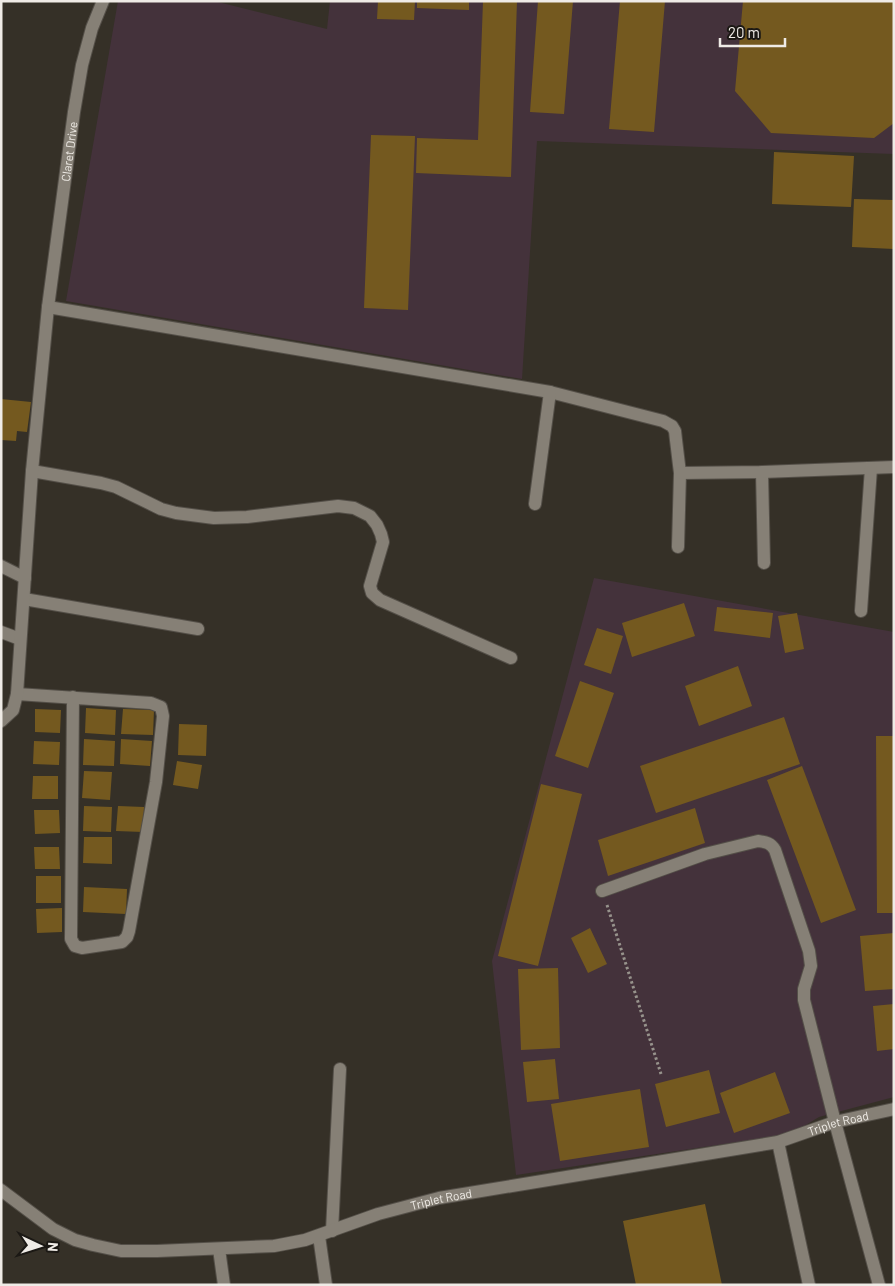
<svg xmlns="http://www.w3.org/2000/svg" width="895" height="1286" font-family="Barlow,sans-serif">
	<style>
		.education { fill: #44323b }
		.building { fill: #74591f }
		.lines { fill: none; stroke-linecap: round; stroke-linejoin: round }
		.lane-casing { stroke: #544f48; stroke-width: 14 }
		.street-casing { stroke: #544f48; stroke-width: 14 }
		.secondary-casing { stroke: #544f48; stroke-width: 14 }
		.path { stroke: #97938c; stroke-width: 3; stroke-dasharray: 2.5 2.5; stroke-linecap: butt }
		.lane { stroke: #868076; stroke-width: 12 }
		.street { stroke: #868076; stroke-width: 12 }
		.secondary { stroke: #868076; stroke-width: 12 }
		.labels { text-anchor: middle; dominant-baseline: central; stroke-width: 4; stroke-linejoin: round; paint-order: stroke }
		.street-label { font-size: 12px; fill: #efebe6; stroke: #1b1814 }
	</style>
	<rect width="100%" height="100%" fill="#353027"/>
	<path class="education" d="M 118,1 L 214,1 L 327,29 L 330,1 L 894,1 L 894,154 L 537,141 L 522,379 L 66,301 Z
		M 594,578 L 894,632 L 894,1097 L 819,1117 L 791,1134 L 516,1175 L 492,961 Z"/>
	<path class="building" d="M 378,1 L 415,1 L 414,20 L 377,19 Z
		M 417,1 L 469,1 L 469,10 L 417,8 Z
		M 483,1 L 517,1 L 511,177 L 416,173 L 417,138 L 478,140 Z
		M 538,1 L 573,1 L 564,114 L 530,112 Z
		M 620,1 L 665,1 L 654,132 L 609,129 Z
		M 743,1 L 894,1 L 894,123 L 874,138 L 771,133 L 735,91 Z
		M 371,135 L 415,136 L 408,310 L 364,308 Z
		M 774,152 L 854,156 L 851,207 L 772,204 Z
		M 854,199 L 894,200 L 894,249 L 852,247 Z
		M 1,399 L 31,402 L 27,432 L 17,431 L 16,441 L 1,440 Z
		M 684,603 L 695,636 L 632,657 L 622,623 Z
		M 717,607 L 773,613 L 770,638 L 714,631 Z
		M 797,613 L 804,649 L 785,653 L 778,616 Z
		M 597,628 L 623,636 L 611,674 L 584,665 Z
		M 738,666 L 752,706 L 699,726 L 685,686 Z
		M 580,681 L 614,693 L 588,768 L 555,756 Z
		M 86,708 L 116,710 L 115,735 L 85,733 Z
		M 35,709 L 61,710 L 60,733 L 35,732 Z
		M 123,709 L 154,710 L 153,735 L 121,734 Z
		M 784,717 L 800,764 L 656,813 L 640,766 Z
		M 179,724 L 207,725 L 206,756 L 178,755 Z
		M 876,736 L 894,736 L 894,913 L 877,913 Z
		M 84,739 L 115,741 L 114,766 L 83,765 Z
		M 121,739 L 152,741 L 150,766 L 120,764 Z
		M 34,741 L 60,742 L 59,765 L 33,764 Z
		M 177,761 L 202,765 L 198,789 L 173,785 Z
		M 802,766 L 856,910 L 821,923 L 767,780 Z
		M 84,771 L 112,772 L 110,800 L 82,798 Z
		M 33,776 L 58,776 L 58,799 L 32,799 Z
		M 541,784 L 582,794 L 538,966 L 498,956 Z
		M 84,806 L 112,807 L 111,832 L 83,831 Z
		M 118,806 L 144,807 L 143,832 L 116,831 Z
		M 695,808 L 705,843 L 608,876 L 598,840 Z
		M 34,810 L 59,810 L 60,833 L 35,834 Z
		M 84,837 L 112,837 L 112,864 L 83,863 Z
		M 34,847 L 59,847 L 60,869 L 35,869 Z
		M 36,876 L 61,876 L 61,903 L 36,903 Z
		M 84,887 L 127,889 L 126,914 L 83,912 Z
		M 62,908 L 62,932 L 37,933 L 36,909 Z
		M 590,928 L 607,964 L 588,973 L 571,938 Z
		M 894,933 L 894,989 L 865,991 L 860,936 Z
		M 558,968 L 560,1048 L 521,1050 L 518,969 Z
		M 894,1004 L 894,1049 L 877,1051 L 873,1006 Z
		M 555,1059 L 559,1099 L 527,1102 L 523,1062 Z
		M 709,1070 L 720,1113 L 666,1127 L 655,1084 Z
		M 775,1072 L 790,1113 L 734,1133 L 720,1093 Z
		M 640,1089 L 649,1147 L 560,1161 L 551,1104 Z
		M 705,1204 L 722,1285 L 636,1285 L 623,1221 Z"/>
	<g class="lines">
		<defs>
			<path id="lane" d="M 602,891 L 705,854 L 758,841 C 766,842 771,843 775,850 L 809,951 L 811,966 L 804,989 L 804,1000 L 835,1122"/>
			<g id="street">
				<path d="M 48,307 L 550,392 L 663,421 L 672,426 L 675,431 L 676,440 L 680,473 L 678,547"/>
				<path d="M 32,471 L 101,483 L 116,487 L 161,509 L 176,513 L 214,518 L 247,517 L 338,506 L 354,508 L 370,516 L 377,525 L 381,534 L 383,542 L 370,586 L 372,593 L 380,600 L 511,658"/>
				<path d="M 762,472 L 764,563"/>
				<path d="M 680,473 L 762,472 L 894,467"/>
				<path d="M 535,504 L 550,392"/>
				<path d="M 1,566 L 25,578"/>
				<path d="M 24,599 L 198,629"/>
				<path d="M 861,611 L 871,468"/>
				<path d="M 1,632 L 20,639"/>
				<path d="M 17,694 L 151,703 L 161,707 L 163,716 L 156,782 L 129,931 L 127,937 L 122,942 L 82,948 L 75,946 L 71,939 L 73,697"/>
				<path id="s1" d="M 1,721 L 13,710 L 17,694 L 32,471 L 48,307 L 74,112 L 82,65 L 92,28 L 103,1"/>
				<path d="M 835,1122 L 879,1285"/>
				<path d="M 778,1142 L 809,1285"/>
				<path d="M 332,1231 L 340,1069"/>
				<path d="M 319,1236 L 326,1285"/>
				<path d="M 219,1249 L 224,1285"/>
			</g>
			<g id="secondary">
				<path id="s2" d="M 1,1190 L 53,1229 L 75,1240 L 93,1245 L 121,1251 L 157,1251 L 274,1246 L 305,1240 L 378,1214 L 439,1198 L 778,1142 L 835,1122 L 894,1109"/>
			</g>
		</defs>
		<use href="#lane" class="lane-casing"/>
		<use href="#street" class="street-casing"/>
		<use href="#secondary" class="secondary-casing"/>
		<path class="path" d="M 607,905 L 661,1074"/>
		<use href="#lane" class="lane"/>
		<use href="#street" class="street"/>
		<use href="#secondary" class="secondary"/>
	</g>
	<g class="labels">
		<g class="street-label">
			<text stroke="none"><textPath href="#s1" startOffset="578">Claret Drive</textPath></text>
			<text stroke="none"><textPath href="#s2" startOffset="869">Triplet Road</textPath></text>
			<text stroke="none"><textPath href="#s2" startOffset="464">Triplet Road</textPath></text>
		</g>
	</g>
	<rect width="895" height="1286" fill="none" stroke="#efebe6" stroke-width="5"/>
	<g transform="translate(40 1246) rotate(94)" stroke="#1b1814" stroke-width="4" paint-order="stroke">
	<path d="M0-4L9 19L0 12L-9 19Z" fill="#efebe6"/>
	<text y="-8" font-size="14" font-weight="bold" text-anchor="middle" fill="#efebe6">N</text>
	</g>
	<path d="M720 38v8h65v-8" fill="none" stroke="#efebe6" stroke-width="2.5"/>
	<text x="728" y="38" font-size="15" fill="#efebe6" stroke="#1b1814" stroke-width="4" paint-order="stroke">20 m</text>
</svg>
